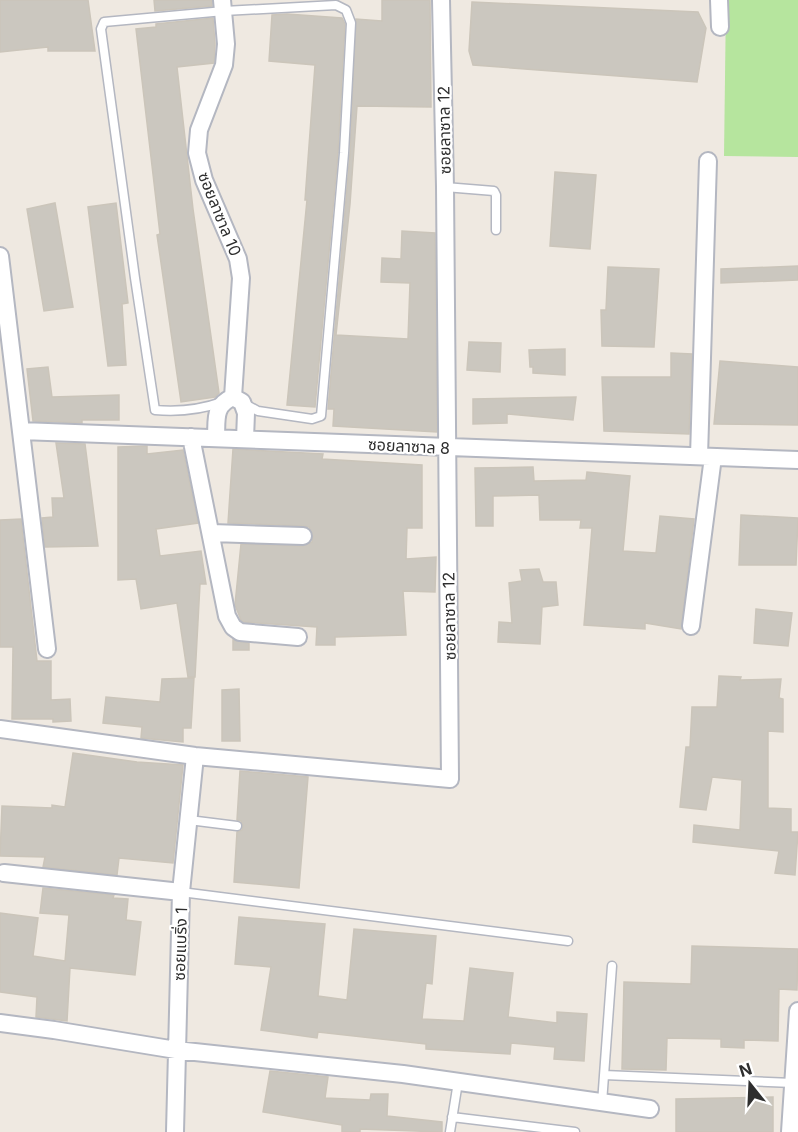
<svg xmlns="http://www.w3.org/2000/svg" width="798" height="1132" font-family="Inter,'Noto Sans Thai',sans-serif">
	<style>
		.green { fill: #b6e59e }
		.building { fill: #cbc7bf; stroke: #cbc5ba; stroke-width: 1.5 }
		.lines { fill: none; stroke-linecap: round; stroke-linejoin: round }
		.service-casing { stroke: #b4b7c1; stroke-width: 11 }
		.minor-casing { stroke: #b4b7c1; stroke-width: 20 }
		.service { stroke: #fff; stroke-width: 8 }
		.minor { stroke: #fff; stroke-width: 16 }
		.labels { text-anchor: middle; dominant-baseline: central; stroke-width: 4.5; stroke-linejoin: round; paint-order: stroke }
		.street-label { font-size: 16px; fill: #2e2e2e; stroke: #fff }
	</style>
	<rect width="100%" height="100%" fill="#efe9e1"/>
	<path class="green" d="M 726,0 L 798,0 L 798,157 L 724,156 Z"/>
	<path class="building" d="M 0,0 L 88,0 L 95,51 L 48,51 L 48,47 L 0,52 Z
		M 154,0 L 212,0 L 212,6 L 155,11 Z
		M 382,0 L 430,0 L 431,107 L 357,106 L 350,204 L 336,335 L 408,339 L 410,283 L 381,282 L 382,258 L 401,259 L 402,231 L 435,233 L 437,432 L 333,426 L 334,409 L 328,409 L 350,153 L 356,19 L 382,21 Z
		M 472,2 L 698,12 L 706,28 L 697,82 L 473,65 L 469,51 Z
		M 287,14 L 342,18 L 345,24 L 338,153 L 315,407 L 287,405 L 307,200 L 305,200 L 315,65 L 269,61 L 272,15 Z
		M 213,18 L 215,44 L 214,63 L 177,67 L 193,209 L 219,393 L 215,397 L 181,402 L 157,235 L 160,234 L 136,29 L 156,27 L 156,24 Z
		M 555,172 L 596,175 L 590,249 L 550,246 Z
		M 55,203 L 73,307 L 44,311 L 27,209 Z
		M 116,203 L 128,303 L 122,304 L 126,365 L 108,366 L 88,207 Z
		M 798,266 L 798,280 L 721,283 L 721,269 Z
		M 608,267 L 659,269 L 654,347 L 602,346 L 601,310 L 606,310 Z
		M 469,342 L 501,343 L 500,372 L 467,370 Z
		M 565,349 L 565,375 L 533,373 L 533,367 L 530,367 L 529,350 Z
		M 671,353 L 692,354 L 689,434 L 604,431 L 602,377 L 671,377 Z
		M 720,361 L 798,367 L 798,425 L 714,424 Z
		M 48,367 L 52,397 L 119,395 L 119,420 L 82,420 L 82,423 L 33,421 L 27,369 Z
		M 576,397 L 573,420 L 507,414 L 507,423 L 473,424 L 473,399 Z
		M 56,443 L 85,444 L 98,546 L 45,547 L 42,518 L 53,517 L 52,498 L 64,498 Z
		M 147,446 L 147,454 L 183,450 L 198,523 L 156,529 L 160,556 L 201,551 L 206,584 L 200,584 L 195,677 L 188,677 L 177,603 L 141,609 L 136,579 L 118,580 L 118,447 Z
		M 233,449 L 323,454 L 322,459 L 422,465 L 422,528 L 407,528 L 406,559 L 436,557 L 435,592 L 403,591 L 406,635 L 335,637 L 335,645 L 316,645 L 317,627 L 244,622 L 241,620 L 235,605 L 241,544 L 303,546 L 312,542 L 313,536 L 309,527 L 303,526 L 228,523 Z
		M 533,467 L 534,481 L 586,480 L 587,472 L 630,476 L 623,551 L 656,553 L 660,516 L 694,519 L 681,629 L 645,623 L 645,629 L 584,625 L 592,528 L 580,528 L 581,520 L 540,520 L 539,495 L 493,496 L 493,526 L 476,526 L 475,468 Z
		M 741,515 L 798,518 L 796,565 L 739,565 Z
		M 21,519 L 37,661 L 51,661 L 51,700 L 70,699 L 71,721 L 53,722 L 53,719 L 12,719 L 13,647 L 0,647 L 0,520 Z
		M 539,569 L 543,582 L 556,582 L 558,605 L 542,607 L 540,644 L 498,642 L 499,622 L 512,623 L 509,583 L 522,581 L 520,570 Z
		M 756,609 L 792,613 L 788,646 L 754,643 Z
		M 233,640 L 249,643 L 249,650 L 233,650 Z
		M 719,676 L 741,677 L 740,680 L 781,679 L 779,698 L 783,699 L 783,732 L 768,731 L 768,808 L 791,809 L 791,832 L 798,832 L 795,875 L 775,873 L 779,851 L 693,842 L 694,825 L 740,830 L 742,780 L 712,777 L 706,810 L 680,807 L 686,747 L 690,747 L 692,707 L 717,707 Z
		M 194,678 L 191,728 L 183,728 L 183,742 L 141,738 L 142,727 L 103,723 L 106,697 L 160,702 L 162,679 Z
		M 239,689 L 240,741 L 222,741 L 222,690 Z
		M 73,753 L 137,762 L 183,765 L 173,863 L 119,858 L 117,875 L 43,867 L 45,857 L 0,856 L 2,806 L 52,808 L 52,805 L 65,807 Z
		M 240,771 L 308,777 L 299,888 L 234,882 L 237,832 L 242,830 L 243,826 L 241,821 L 237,820 Z
		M 43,888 L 114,895 L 113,898 L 128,899 L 126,920 L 141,922 L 135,975 L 70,968 L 67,1021 L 36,1017 L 37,997 L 0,992 L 0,913 L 38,918 L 33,956 L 65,961 L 69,915 L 40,913 Z
		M 239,917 L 325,924 L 318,996 L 347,1000 L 354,929 L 436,936 L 432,984 L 426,983 L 422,1019 L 464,1021 L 470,968 L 513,973 L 508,1017 L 557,1023 L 557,1012 L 587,1014 L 584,1061 L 554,1059 L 555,1047 L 511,1043 L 510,1054 L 426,1049 L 426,1044 L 318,1032 L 317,1038 L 261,1030 L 271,967 L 235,964 Z
		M 692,946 L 798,949 L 797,990 L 779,989 L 778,1041 L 744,1040 L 744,1048 L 721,1047 L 721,1039 L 667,1038 L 666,1070 L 622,1069 L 624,982 L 691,984 Z
		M 270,1071 L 328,1077 L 325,1098 L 370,1100 L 371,1094 L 388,1094 L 387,1116 L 442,1122 L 442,1132 L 360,1129 L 360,1132 L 342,1132 L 342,1125 L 263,1112 Z
		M 773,1097 L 773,1132 L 676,1132 L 676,1099 Z"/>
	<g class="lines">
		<defs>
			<path id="service" d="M 445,187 L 494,191 L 496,195 L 496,230
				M 222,402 C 200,410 179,412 155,410 L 135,278 L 101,29 L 104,22 L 224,11 L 336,5 L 346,10 L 351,23 L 344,153 L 321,416 L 312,419 L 258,411 L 245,404
				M 189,820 L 237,826
				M 181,892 L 568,941
				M 604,1075 L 793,1083
				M 602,1103 L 612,966
				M 452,1117 L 575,1132
				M 450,1132 L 458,1082"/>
			<path id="minor" d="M 222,0 L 226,44 L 224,65 L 199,130 L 197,153 L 204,180 L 238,259 L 241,278 L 233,397
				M 719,0 L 720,27
				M 0,256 L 47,649
				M 233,397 L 242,402 L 246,413 L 245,439
				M 21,431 L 798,460
				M 191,437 L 227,616 L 233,627 L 240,632 L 298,637
				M 216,438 C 217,419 213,406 233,397
				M 699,456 L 708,161
				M 212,533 L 303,536
				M 691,626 L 713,457
				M 0,729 L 195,756 L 450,779 L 445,187 L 441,0
				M 4,873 L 181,892
				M 0,1023 L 54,1030 L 176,1050 L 403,1074 L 650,1109
				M 175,1132 L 181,892 L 195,756
				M 790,1132 L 798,1011"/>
		</defs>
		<use href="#service" class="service-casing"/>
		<use href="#minor" class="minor-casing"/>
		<use href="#service" class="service"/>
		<use href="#minor" class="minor"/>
	</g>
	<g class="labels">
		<g class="street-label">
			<text transform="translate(444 130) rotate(-91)">ซอยลาซาล 12</text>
			<text transform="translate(220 214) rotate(68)">ซอยลาซาล 10</text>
			<text transform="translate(409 446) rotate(3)">ซอยลาซาล 8</text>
			<text transform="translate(449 616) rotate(-91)">ซอยลาซาล 12</text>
			<text transform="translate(180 944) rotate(-88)">ซอยแบริ่ง 1</text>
		</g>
	</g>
	<g transform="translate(750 1084) rotate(342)" stroke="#ffffff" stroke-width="4.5" paint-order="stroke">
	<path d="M0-4.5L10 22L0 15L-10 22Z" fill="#2e2e2e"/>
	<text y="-9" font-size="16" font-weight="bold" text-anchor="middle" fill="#2e2e2e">N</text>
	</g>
</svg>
